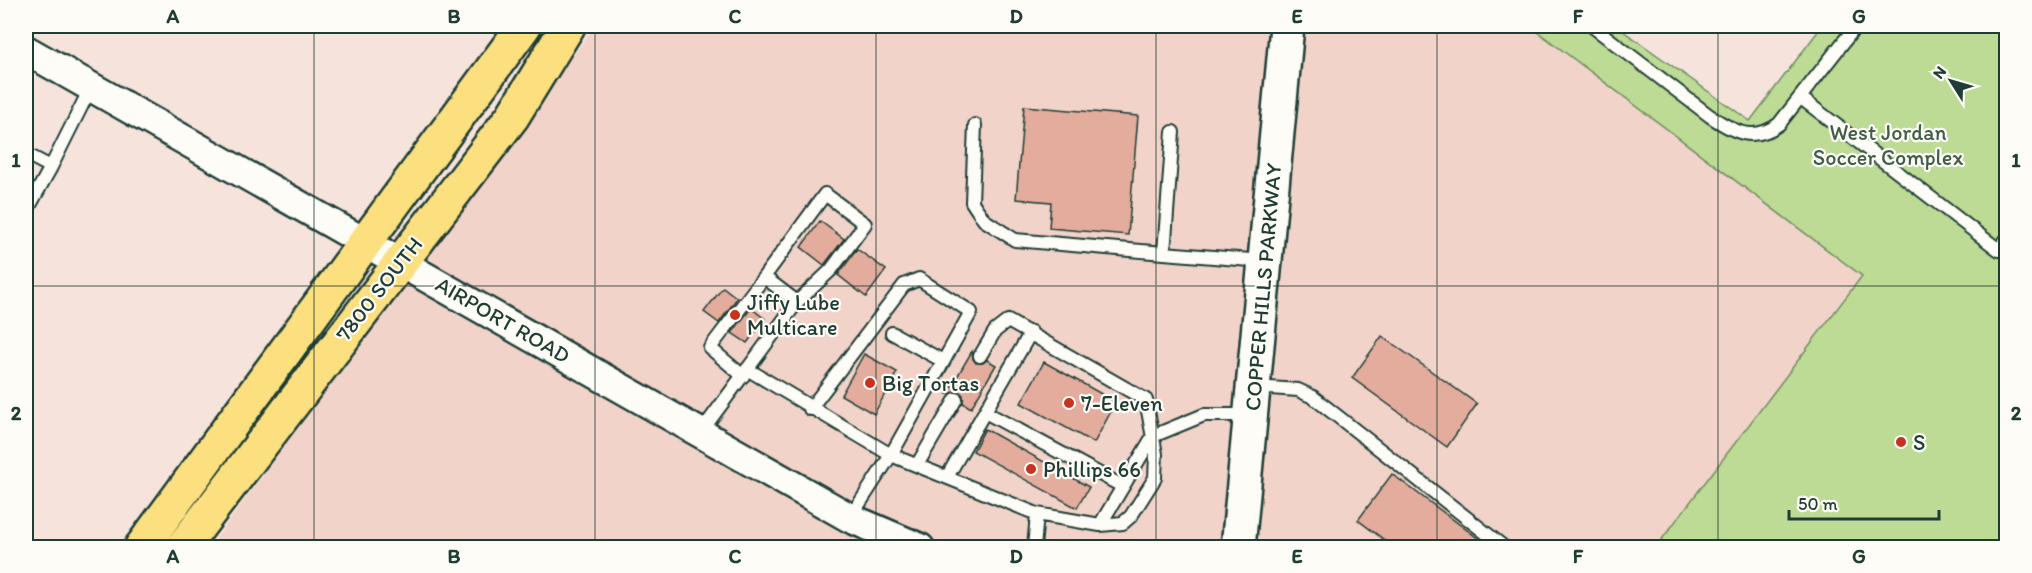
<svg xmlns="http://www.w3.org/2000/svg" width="2032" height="573" font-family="Itim,sans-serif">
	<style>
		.built { fill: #f1d3c9 }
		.green { fill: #bddb94; stroke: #6e8c64; stroke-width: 1.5 }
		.building { fill: #e4ac9d; stroke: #1f3d34; stroke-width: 1.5 }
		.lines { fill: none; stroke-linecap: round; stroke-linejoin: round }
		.service-casing { stroke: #1f3d34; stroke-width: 16 }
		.tertiary-casing { stroke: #1f3d34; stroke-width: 33 }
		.secondary-casing { stroke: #1f3d34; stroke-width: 38 }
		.primary-casing { stroke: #1f3d34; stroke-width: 38 }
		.service { stroke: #fdfcf7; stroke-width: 12 }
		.tertiary { stroke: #fdfcf7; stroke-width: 28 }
		.secondary { stroke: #fdfcf7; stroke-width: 33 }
		.primary { stroke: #fce080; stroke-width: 33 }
		.grid { fill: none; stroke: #1f3d34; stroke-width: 1.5; stroke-opacity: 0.55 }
		.poi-dot { fill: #c8321e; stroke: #fdfcf7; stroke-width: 2 }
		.labels { text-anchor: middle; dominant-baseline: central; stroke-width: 4.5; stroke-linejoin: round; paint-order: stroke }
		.park-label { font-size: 22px; fill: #3f5d47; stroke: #fdfcf7 }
		.street-label { font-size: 22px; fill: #1f3d34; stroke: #fdfcf7 }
		.poi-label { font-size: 22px; fill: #1f3d34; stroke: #fdfcf7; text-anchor: start }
		.neatline { fill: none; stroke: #1f3d34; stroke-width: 2 }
		.grid-label { font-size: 20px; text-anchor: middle; font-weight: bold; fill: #1f3d34 }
	</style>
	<rect width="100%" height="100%" fill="#f6e4dc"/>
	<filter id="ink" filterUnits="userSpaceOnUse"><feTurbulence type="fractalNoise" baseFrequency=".0167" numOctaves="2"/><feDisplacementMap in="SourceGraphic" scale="12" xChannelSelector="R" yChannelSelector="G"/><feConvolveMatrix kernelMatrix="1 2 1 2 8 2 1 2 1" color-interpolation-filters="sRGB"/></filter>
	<g filter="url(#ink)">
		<path class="built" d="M 595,26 L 1530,26 L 1863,276 L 1656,547 L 209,548 Z"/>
		<path class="green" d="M 1530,26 L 1616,26 L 1750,121 L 1822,26 L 2006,26 L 2006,547 L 1656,547 L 1862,276 Z"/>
		<path class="building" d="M 1024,106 L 1138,116 L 1128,235 L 1049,228 L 1051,202 L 1016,199 Z
			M 820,221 L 844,239 L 824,265 L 801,247 Z
			M 857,249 L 886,270 L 866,297 L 838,275 Z
			M 723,287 L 737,298 L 719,323 L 704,312 Z
			M 751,308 L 765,319 L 747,343 L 732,333 Z
			M 1382,336 L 1477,404 L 1447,447 L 1352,378 Z
			M 972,351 L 973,359 L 976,363 L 983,363 L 987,360 L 996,365 L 971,408 L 963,403 L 963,395 L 960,392 L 947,394 Z
			M 864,354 L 897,372 L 874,414 L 841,395 Z
			M 1044,362 L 1116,402 L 1094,443 L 1021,403 Z
			M 985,429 L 1089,487 L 1077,508 L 973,451 Z
			M 1392,474 L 1491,548 L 1395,548 L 1358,520 Z"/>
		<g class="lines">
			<defs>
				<path id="service" d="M 1592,26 L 1710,116 C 1734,132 1753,143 1779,124 L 1856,26
					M 2004,26 L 2006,27
					M 1801,98 L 1999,250 L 2006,240
					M 975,125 L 972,202 L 984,220 L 1015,240 L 1164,253
					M 1173,132 L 1164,253 L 1263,261
					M 26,154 L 51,167 L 91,87
					M 26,212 L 51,167
					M 892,333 L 943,361
					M 980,356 L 995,331 L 1008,321 L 1146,400 L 1156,454 L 1155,478 L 1131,516 L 1123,523 L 1100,525
					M 747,369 L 891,455 L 850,518
					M 743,376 L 710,348 L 764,277
					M 1255,387 L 1298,390 L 1313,397 L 1505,548
					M 810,409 L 904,285 L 919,279 L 971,312 L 891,455 L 1037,514 L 1034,548
					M 985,412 L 1122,486
					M 701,432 L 797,302 L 831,270 L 865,224 L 825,194 L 764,277 L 797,302
					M 917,465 L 956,399
					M 947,477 L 1031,332
					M 1037,514 L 1100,525 L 1153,436 L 1204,415 L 1250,415"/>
				<path id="tertiary" d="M 26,50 L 850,518 L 920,548"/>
				<path id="secondary" d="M 1238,548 L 1287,26"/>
				<path id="primary" d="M 141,548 L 524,26
					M 182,548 L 512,117 L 568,26"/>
			</defs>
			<use href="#service" class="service-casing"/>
			<use href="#tertiary" class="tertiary-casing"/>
			<use href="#secondary" class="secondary-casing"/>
			<use href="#primary" class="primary-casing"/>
			<use href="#service" class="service"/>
			<use href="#tertiary" class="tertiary"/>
			<use href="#secondary" class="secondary"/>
			<use href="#primary" class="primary"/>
		</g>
	</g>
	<path class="grid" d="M 314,26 L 314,548M 595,26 L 595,548M 876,26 L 876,548M 1156,26 L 1156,548M 1437,26 L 1437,548M 1718,26 L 1718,548M 26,286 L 2006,286"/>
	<g class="poi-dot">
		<circle cx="735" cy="315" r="6"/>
		<circle cx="870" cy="383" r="6"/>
		<circle cx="1069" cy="403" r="6"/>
		<circle cx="1901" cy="442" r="6"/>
		<circle cx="1031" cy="469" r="6"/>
	</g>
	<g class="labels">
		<g class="park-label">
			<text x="1888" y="132">West Jordan<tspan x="1888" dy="25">Soccer Complex</tspan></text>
		</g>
		<g class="street-label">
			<text transform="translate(1263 287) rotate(-85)">COPPER HILLS PARKWAY</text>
			<text transform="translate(379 289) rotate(-52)">7800 SOUTH</text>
			<text transform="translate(503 320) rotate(30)">AIRPORT ROAD</text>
		</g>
		<g class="poi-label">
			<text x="747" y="302">Jiffy Lube<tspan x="747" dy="25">Multicare</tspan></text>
			<text x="882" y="383">Big Tortas</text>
			<text x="1081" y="403">7-Eleven</text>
			<text x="1913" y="442">S</text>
			<text x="1043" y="469">Phillips 66</text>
		</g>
	</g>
	<rect width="2032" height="573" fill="none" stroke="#fdfcf7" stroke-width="66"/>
	<g transform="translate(1951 81) rotate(307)" stroke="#fdfcf7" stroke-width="4.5" paint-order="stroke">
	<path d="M0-4.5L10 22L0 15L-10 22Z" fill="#1f3d34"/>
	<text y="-9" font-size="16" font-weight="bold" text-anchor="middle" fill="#1f3d34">N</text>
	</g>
	<path d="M1789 510v9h150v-9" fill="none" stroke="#1f3d34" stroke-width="3"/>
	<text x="1798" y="510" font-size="18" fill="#1f3d34" stroke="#fdfcf7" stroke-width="4.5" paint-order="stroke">50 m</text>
	<rect x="33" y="33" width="1966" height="507" class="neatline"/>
	<g class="grid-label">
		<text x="173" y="23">A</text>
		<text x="454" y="23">B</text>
		<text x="735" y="23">C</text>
		<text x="1016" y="23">D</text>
		<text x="1297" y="23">E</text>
		<text x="1578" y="23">F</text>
		<text x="1859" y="23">G</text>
		<text x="16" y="167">1</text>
		<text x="2016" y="167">1</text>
		<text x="16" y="420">2</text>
		<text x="2016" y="420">2</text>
		<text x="173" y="563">A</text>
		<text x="454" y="563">B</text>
		<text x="735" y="563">C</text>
		<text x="1016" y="563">D</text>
		<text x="1297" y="563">E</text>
		<text x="1578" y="563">F</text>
		<text x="1859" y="563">G</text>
	</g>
</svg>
